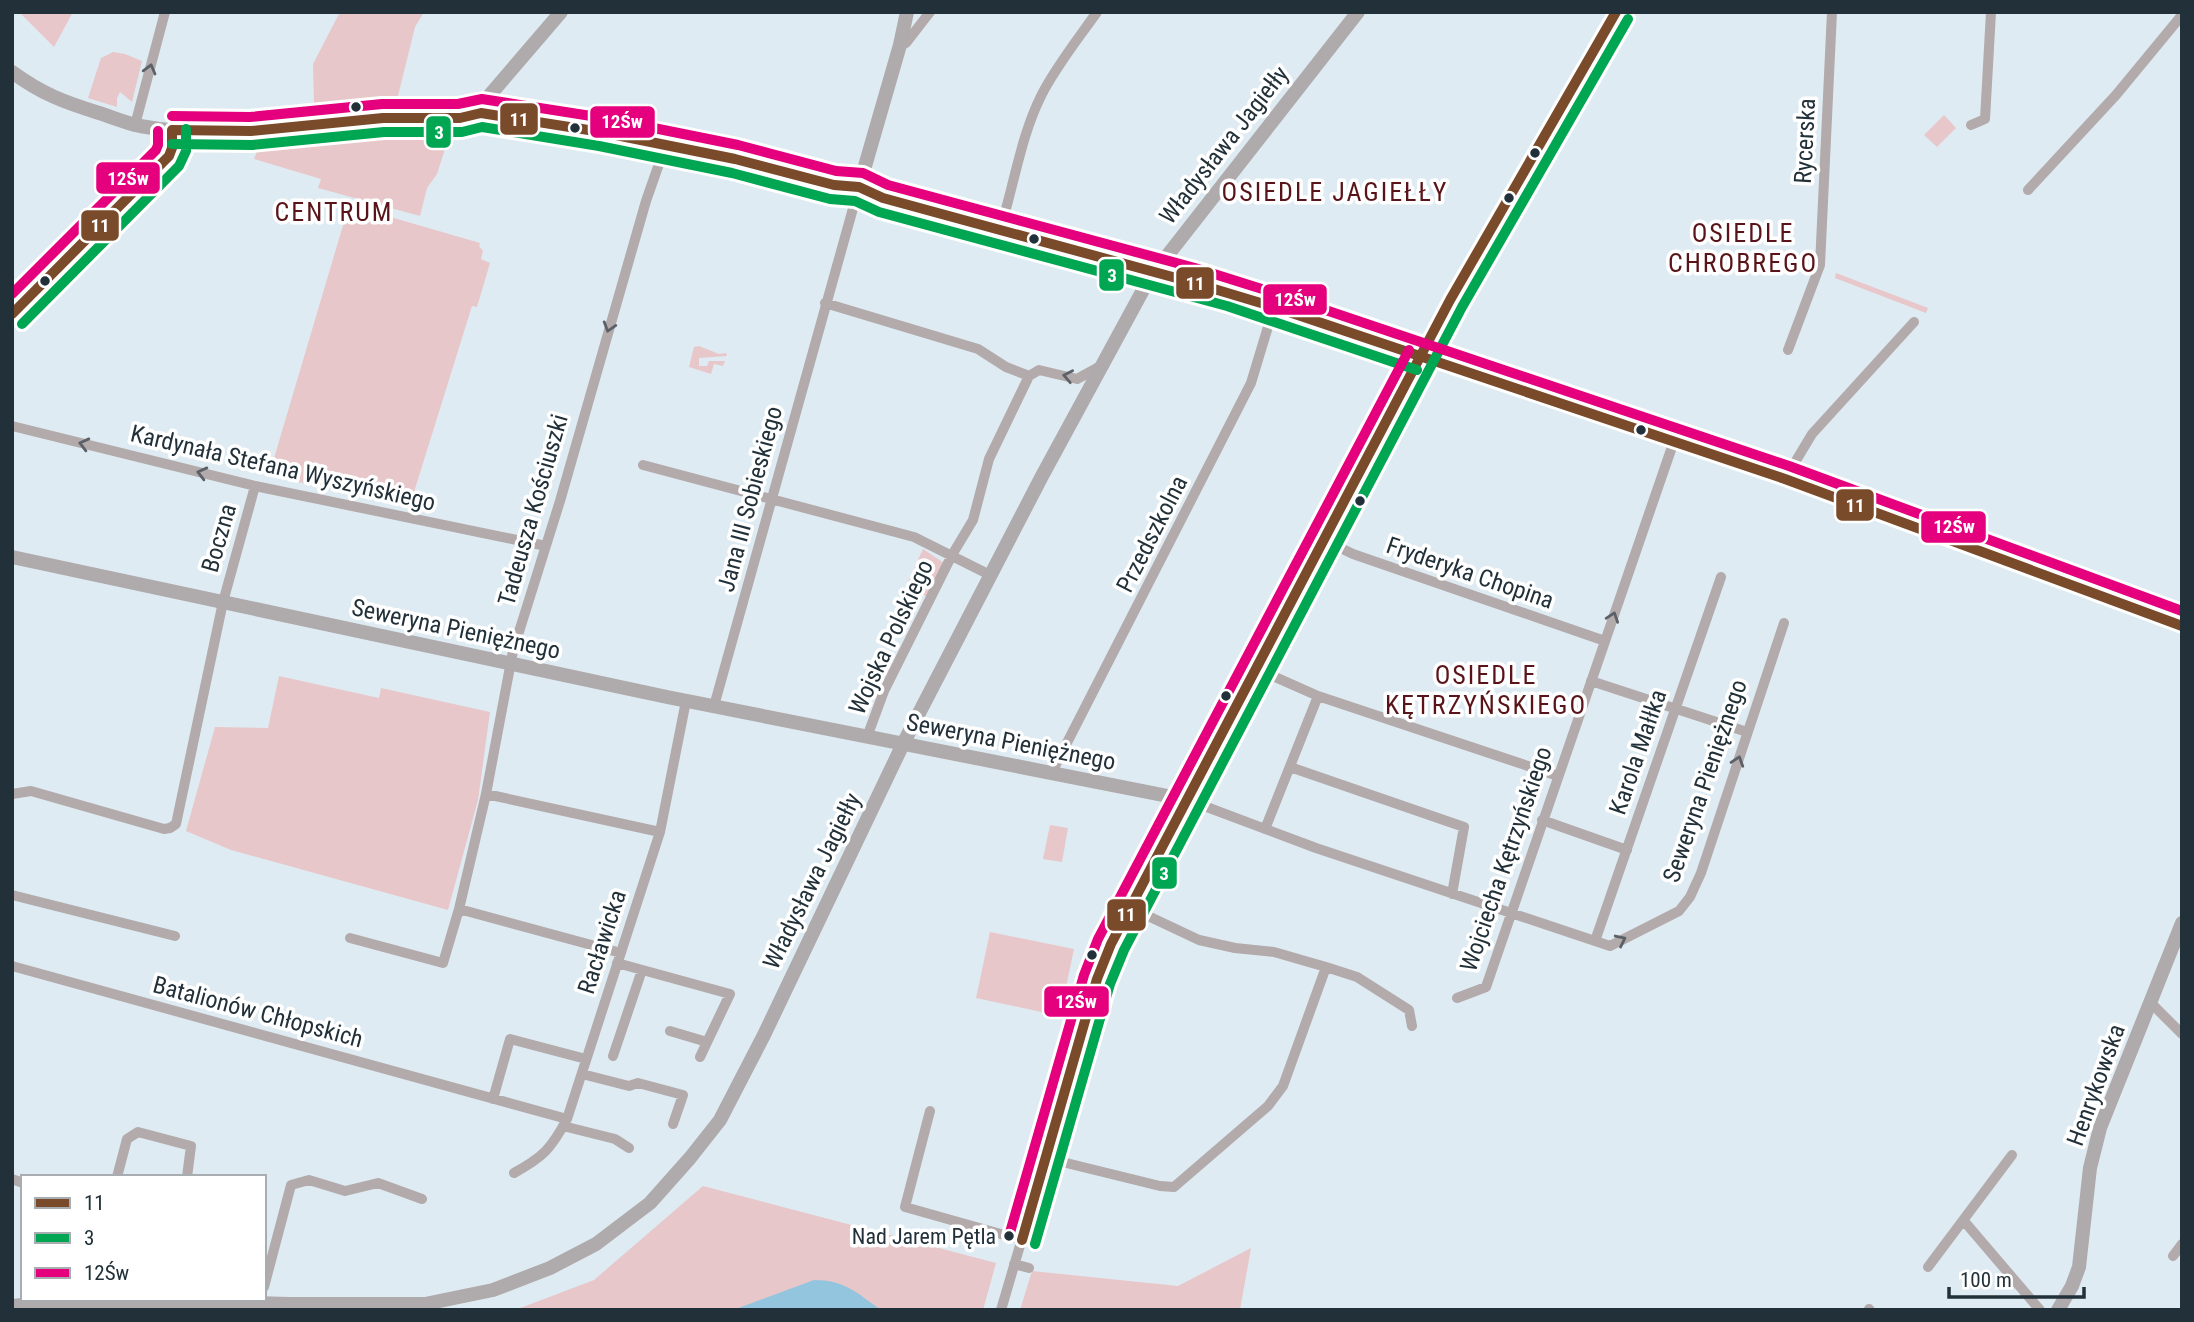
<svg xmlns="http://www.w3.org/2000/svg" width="2194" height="1322" font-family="'Roboto Condensed',sans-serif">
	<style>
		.green { fill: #e7c7c9 }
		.water { fill: #94c5de }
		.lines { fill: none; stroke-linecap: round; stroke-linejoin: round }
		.street { stroke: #b2aaab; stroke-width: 10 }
		.secondary { stroke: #afaaab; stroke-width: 14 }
		.bus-1-casing { stroke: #fff; stroke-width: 16 }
		.bus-2-casing { stroke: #fff; stroke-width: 16 }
		.bus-3-casing { stroke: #fff; stroke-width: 16 }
		.bus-1 { stroke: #7a4b2a; stroke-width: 10 }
		.bus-2 { stroke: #00a651; stroke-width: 10 }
		.bus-3 { stroke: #e5007d; stroke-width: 10 }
		.oneway { stroke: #5c6167 }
		.bus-dot { fill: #223139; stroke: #fff; stroke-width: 2.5 }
		.labels { text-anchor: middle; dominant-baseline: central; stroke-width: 7; stroke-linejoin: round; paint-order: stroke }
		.bus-label { font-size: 22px; fill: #223139; stroke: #fff; text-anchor: end }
		.street-label { font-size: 24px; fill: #223139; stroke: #fff }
		.neighbourhood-label { font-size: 26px; letter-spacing: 2px; fill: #591419; stroke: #fff }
		.line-badge { stroke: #fff; stroke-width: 2.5 }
		.badge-label { font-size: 19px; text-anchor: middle; font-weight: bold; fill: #fff }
	</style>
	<rect width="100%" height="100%" fill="#dfebf2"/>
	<path class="green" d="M 19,12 L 73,12 L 54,47 Z
		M 340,12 L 424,12 L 415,27 L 397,100 L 314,103 L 313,64 Z
		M 113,52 L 125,54 L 142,61 L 132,102 L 120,92 L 117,98 L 117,107 L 88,98 L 101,58 Z
		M 1944,115 L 1956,128 L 1937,147 L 1924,135 Z
		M 370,129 L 449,129 L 446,146 L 437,174 L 427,188 L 420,216 L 318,188 L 321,179 L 254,159 L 263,137 Z
		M 349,205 L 480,243 L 479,246 L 483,251 L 481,259 L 490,263 L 477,307 L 472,306 L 409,508 L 269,475 Z
		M 1836,273 L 1928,308 L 1926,313 L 1835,278 Z
		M 699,346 L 719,354 L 726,353 L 727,356 L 699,358 L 699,366 L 707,366 L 709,361 L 725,361 L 723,366 L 714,364 L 711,374 L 689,367 L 694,347 Z
		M 923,549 L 944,563 L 927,597 L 907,584 Z
		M 279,676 L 379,698 L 381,688 L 490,712 L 478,800 L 448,910 L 231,850 L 186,831 L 215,727 L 268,728 Z
		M 1050,825 L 1068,828 L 1062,862 L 1043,859 Z
		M 990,932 L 1074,949 L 1060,1016 L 976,998 Z
		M 703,1186 L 996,1263 L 983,1310 L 515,1310 L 594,1280 Z
		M 1251,1248 L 1240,1310 L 1020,1310 L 1032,1271 L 1178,1286 Z"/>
	<path class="water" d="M 814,1280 C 845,1280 857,1293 881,1310 L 733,1310 Z"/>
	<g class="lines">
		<path class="street" d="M 900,45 L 906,43 L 930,12
			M 135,125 L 165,12
			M 1971,125 L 1985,119 L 1991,12
			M 2028,190 L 2116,95 L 2182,15
			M 1000,230 C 1014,185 1021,135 1042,94 C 1057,65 1078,39 1097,12
			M 825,303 L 978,349 L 1006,367 L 1029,376 L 989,459 L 973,520 L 952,555 L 884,691 L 867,737
			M 1788,350 L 1820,265 L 1832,12
			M 1029,376 L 1039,370 L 1077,379 L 1099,367
			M 12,426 L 255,486 L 546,546
			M 643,465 L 914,537 L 990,575
			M 1785,479 L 1812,434 L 1914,322
			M 1324,540 L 1353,554 L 1605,641
			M 1257,669 L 1318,696 L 1558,776
			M 1591,681 L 1747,732
			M 714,706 L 859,187
			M 1290,767 L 1464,827 L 1452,894
			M 1051,774 L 1251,383 L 1274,307
			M 12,794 L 31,791 L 164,829 L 170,828 L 176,824 L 223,602 L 255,486
			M 486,794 L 660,832
			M 1542,820 L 1627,850
			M 1265,829 L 1318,696
			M 12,895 L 175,936
			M 459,909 L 621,953
			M 350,938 L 443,963 L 459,909 L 486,794 L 513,651 L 560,501 L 646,201 L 666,144
			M 1595,941 L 1721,577
			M 617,963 L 730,994 L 700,1057
			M 12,966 L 567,1119
			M 1326,967 L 1357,977 L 1409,1010 L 1412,1026
			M 1457,998 L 1486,987 L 1674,441
			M 2151,1003 L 2182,1034
			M 670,1031 L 707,1042
			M 613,1056 L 642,970
			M 582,1074 L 629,1086 L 638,1083 L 683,1095 L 673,1124
			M 493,1099 L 510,1039 L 586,1059
			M 930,1111 L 905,1207 L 1022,1240
			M 563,1126 L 615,1139 L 629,1148
			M 1046,1158 L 1160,1186 L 1174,1187 L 1268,1106 L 1283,1086 L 1326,967 L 1274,952 L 1235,948 L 1199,940 L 1129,907
			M 514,1173 C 543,1157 551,1149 567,1119 L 660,832 L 686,701
			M 117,1177 L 127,1139 L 138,1132 L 191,1146 L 187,1177
			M 12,1179 L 23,1183
			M 1964,1221 L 2040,1310
			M 2173,1256 L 2182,1244
			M 1014,1264 L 1029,1268
			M 1928,1267 L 2012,1155
			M 264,1287 L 291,1185 L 309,1180 L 345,1191 L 378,1183 L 422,1199
			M 1869,1309 L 1870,1310
			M 1001,1310 L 1103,963 L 1124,917 L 1188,800 L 1316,848 L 1610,946 L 1679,911 L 1690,897 L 1701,873 L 1784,623"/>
		<path class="secondary" d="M 12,72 C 42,94 64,102 99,113 C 112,117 126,123 140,126 C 220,141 300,124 380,118 C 414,116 449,123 481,113 L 601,132 L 735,159 L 834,185 L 859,187 L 883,198 L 1191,282 L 1274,307 L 1785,479 L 2182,626
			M 481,113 L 489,96 L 561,12
			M 859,187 L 900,45 L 907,12
			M 12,314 L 155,168 C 173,156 174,151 172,130
			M 12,557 L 667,697 L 1188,800 L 1450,300 L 1616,12
			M 12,1306 L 43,1303 L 178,1301 L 289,1304 L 425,1304 L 493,1290 L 550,1268 L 596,1244 L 650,1203 L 690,1158 L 720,1120 L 764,1035 L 903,744 L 1042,476 L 1149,279 L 1358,12
			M 2058,1310 L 2072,1286 L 2079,1267 L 2090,1168 L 2100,1128 L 2182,923"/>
		<defs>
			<path id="bus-1" d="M 172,130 L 251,131 L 383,118 L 460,118 L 481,113 L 601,132 L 735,159 L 834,185 L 859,187 L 883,198 L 1191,282 L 1274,307 L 1785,479 L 2182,626
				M 12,314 L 169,156 L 172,148 L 172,130
				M 1022,1240 L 1097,979 L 1111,944 L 1450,300 L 1616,12"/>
			<path id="bus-2" d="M 172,144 L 252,145 L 384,132 L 462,132 L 482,127 L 599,146 L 732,173 L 830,199 L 855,201 L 879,212 L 1227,306 L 1417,370
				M 22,324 L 179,166 L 186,151 L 186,129
				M 1035,1244 L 1110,984 L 1124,950 L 1462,307 L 1628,19"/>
			<path id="bus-3" d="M 172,116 L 250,117 L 382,104 L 458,104 L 482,99 L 604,118 L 738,145 L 836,171 L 863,173 L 888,185 L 1195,268 L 1278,294 L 1789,466 L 2182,611
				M 12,294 L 156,150 L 158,145 L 158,131
				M 1009,1236 L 1084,975 L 1098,939 L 1409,350"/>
		</defs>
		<use href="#bus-1" class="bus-1-casing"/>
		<use href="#bus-2" class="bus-2-casing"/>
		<use href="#bus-3" class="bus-3-casing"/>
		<use href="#bus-1" class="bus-1"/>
		<use href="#bus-2" class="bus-2"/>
		<use href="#bus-3" class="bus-3"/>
	</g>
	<defs><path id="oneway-chevron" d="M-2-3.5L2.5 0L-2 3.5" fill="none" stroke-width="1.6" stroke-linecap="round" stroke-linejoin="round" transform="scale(1.75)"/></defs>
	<g class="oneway">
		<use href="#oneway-chevron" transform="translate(150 69) rotate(-75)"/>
		<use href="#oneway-chevron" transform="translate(609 327) rotate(107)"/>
		<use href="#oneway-chevron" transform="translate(1068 376) rotate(-169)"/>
		<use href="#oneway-chevron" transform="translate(84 444) rotate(-166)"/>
		<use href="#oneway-chevron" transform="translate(202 473) rotate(-166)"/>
		<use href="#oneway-chevron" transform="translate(1613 617) rotate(-71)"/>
		<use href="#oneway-chevron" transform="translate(1738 761) rotate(-72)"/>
		<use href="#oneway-chevron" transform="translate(1621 940) rotate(-26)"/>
	</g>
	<g class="bus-dot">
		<circle cx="356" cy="107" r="6"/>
		<circle cx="575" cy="128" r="6"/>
		<circle cx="1535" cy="153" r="6"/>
		<circle cx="1509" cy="198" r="6"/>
		<circle cx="1034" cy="239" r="6"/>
		<circle cx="45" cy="281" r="6"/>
		<circle cx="1641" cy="430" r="6"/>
		<circle cx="1360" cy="501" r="6"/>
		<circle cx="1226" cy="696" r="6"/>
		<circle cx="1092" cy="955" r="6"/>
		<circle cx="1009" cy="1236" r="6"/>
	</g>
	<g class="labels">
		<g class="bus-label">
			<text x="996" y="1236">Nad Jarem Pętla</text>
		</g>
		<g class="street-label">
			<text transform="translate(1805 141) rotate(-87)">Rycerska</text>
			<text transform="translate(1224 145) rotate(-52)">Władysława Jagiełły</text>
			<text transform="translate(283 468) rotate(13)">Kardynała Stefana Wyszyńskiego</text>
			<text transform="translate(750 499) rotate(-75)">Jana III Sobieskiego</text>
			<text transform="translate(533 510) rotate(-74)">Tadeusza Kościuszki</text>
			<text transform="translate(1152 534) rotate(-63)">Przedszkolna</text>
			<text transform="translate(219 538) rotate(-74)">Boczna</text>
			<text transform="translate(1470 573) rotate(19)">Fryderyka Chopina</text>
			<text transform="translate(456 629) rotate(12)">Seweryna Pieniężnego</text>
			<text transform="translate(891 637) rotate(-65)">Wojska Polskiego</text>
			<text transform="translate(1011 742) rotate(11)">Seweryna Pieniężnego</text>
			<text transform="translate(1638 752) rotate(-71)">Karola Małłka</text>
			<text transform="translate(1705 781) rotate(-71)">Seweryna Pieniężnego</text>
			<text transform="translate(1506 859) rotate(-71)">Wojciecha Kętrzyńskiego</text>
			<text transform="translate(812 881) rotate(-64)">Władysława Jagiełły</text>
			<text transform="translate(602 942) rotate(-72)">Racławicka</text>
			<text transform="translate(258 1012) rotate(15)">Batalionów Chłopskich</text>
			<text transform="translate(2096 1085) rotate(-70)">Henrykowska</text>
		</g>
		<g class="neighbourhood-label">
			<text x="1335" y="192">OSIEDLE JAGIEŁŁY</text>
			<text x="334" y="212">CENTRUM</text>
			<text x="1743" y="233">OSIEDLE<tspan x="1743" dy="30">CHROBREGO</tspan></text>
			<text x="1486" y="675">OSIEDLE<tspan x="1486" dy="30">KĘTRZYŃSKIEGO</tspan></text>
		</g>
	</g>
	<g class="line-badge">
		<rect x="499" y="102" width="40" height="34" rx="7" fill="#7a4b2a"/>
		<rect x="589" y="105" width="67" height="34" rx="7" fill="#e5007d"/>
		<rect x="425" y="115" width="27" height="34" rx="7" fill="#00a651"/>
		<rect x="95" y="161" width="66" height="34" rx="7" fill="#e5007d"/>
		<rect x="80" y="209" width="40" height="33" rx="7" fill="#7a4b2a"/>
		<rect x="1098" y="258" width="27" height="34" rx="7" fill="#00a651"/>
		<rect x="1175" y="266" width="40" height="34" rx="7" fill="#7a4b2a"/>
		<rect x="1262" y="283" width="66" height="33" rx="7" fill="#e5007d"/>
		<rect x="1835" y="488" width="40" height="34" rx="7" fill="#7a4b2a"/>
		<rect x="1920" y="510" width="67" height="34" rx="7" fill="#e5007d"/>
		<rect x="1151" y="856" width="27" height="34" rx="7" fill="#00a651"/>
		<rect x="1106" y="898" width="41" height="34" rx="7" fill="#7a4b2a"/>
		<rect x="1043" y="985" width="67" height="33" rx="7" fill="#e5007d"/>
	</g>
	<g class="badge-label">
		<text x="519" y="126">11</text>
		<text x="622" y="128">12Św</text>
		<text x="439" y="139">3</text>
		<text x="128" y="185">12Św</text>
		<text x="100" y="232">11</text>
		<text x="1112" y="282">3</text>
		<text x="1195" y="290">11</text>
		<text x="1295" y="306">12Św</text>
		<text x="1855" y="512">11</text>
		<text x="1954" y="533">12Św</text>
		<text x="1164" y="880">3</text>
		<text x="1126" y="921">11</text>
		<text x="1076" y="1008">12Św</text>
	</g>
	<rect width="2194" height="1322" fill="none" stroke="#223139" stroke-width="28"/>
	<rect x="21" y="1175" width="245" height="126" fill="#ffffff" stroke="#a7adb0" stroke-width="2"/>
	<rect x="35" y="1198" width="35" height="10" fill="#7a4b2a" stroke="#a7adb0" stroke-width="2"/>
	<text x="84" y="1210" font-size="21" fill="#223139">11</text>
	<rect x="35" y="1233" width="35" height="10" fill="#00a651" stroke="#a7adb0" stroke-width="2"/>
	<text x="84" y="1245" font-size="21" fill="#223139">3</text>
	<rect x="35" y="1268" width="35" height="10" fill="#e5007d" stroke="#a7adb0" stroke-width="2"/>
	<text x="84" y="1280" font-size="21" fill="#223139">12Św</text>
	<path d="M1949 1287v10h135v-10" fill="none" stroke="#223139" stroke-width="3.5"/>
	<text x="1960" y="1287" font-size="21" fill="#223139" stroke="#ffffff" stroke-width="5" paint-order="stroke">100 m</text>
</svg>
